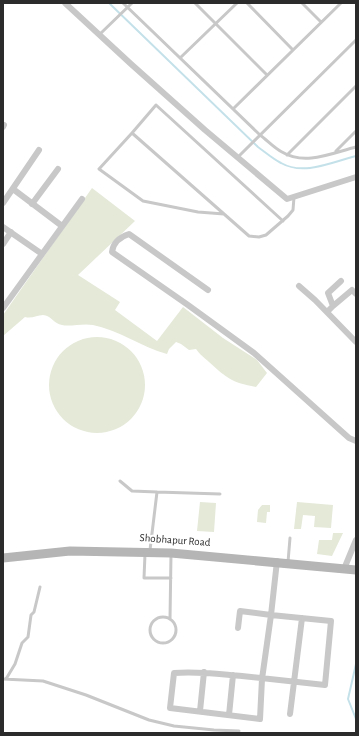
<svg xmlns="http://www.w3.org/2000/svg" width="359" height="736" font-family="'Alegreya Sans',sans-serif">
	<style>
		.green { fill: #e4e9d8 }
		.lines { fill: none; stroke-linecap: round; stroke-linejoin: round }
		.stream { stroke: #c4e1ea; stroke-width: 2 }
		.service { stroke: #c8c8c8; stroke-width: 3 }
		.minor { stroke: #c8c8c8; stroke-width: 6 }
		.secondary { stroke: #b5b5b5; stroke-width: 9 }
		.labels { text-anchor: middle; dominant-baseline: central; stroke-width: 4; stroke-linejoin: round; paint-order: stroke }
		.street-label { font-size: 11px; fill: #2b2b2b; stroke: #fff }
	</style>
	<rect width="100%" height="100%" fill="#fff"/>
	<path class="green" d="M 92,188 L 135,221 L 78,275 L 120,302 L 115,310 L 157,341 L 183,307 L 223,338 L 257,360 L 267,373 L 256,387 C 231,382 228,379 209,362 C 205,358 200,355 196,349 L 189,350 L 181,344 L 176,342 L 169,349 L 167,354 C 141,347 119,330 93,325 C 82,323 71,327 62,325 C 54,324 51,315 43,315 C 37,315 32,319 25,317 L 3,336 L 3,315 Z
		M49 385a48 48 0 1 1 96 0a48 48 0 1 1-96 0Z
		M 200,502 L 216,503 L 214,532 L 197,531 Z
		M 297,502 L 333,505 L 331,528 L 314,527 L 315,516 L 303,515 L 301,529 L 294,529 Z
		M 262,505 L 270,505 L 270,512 L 267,512 L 266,523 L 257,522 L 258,510 Z
		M 333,533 L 343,533 L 332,556 L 317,554 L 319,540 L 332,540 Z"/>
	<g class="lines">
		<path class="stream" d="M 109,3 L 258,147 C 265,152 273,159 281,163 C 304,176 332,162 356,156
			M 356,664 L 348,699 L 356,719"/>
		<path class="service" d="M 123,3 L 260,135 C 267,140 274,148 282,152 C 305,166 332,153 356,147
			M 195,3 L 267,75
			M 247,3 L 293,50
			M 302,3 L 321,22
			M 100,34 L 132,3
			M 180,58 L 237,3
			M 233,109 L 341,3
			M 132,133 L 156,105 L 283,221
			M 336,151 L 356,131
			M 287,155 L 356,86
			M 238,157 L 356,40
			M 224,214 L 198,212 L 143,201 L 99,169 L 132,133 L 249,236 L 259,237 L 266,235 L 288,216 L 293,210 L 294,197
			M 120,481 L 132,491 L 157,492
			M 150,550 L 157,492 L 220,494
			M 145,554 L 144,578 L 171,578
			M 288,562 L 290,538
			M150 630a13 13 0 1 1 26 0a13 13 0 1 1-26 0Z
			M 170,619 L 171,554
			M 3,679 L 43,681 L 86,695 L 149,720 L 174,726 L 214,730 L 239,731
			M 6,679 L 15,664 L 22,643 L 28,637 L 31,615 L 34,612 L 40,587"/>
		<path class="minor" d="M 65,3 L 131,64 L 205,130 L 287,199 L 356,177
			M 3,127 L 4,125
			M 13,189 L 62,226
			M 3,203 L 39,150
			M 32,204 L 58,169
			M 3,227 L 42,254
			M 3,244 L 11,232
			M 299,286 L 315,300 L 356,342
			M 208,290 L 129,234 C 120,237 113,243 112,252 L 188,305 L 254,353 L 349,438 L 356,441
			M 333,306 L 352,290 L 356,294
			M 3,308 L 82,199
			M 327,312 L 333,306 L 328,293 L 341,281
			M 344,569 L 356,540
			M 238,628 L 240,611 L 271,615 L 262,679 L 260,719 L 170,708 L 174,673 C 198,671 218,674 242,676 C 269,679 297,682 325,685 L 331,621 L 271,615 L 277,561
			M 200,711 L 204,672
			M 290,714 L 302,618
			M 229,715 L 233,675"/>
		<path class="secondary" d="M 3,558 L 70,551 L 171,553 L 356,570"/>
	</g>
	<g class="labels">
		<g class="street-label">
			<text transform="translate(175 540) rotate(4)">Shobhapur Road</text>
		</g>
	</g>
	<rect width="359" height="736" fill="none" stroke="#2b2b2b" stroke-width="8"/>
</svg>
